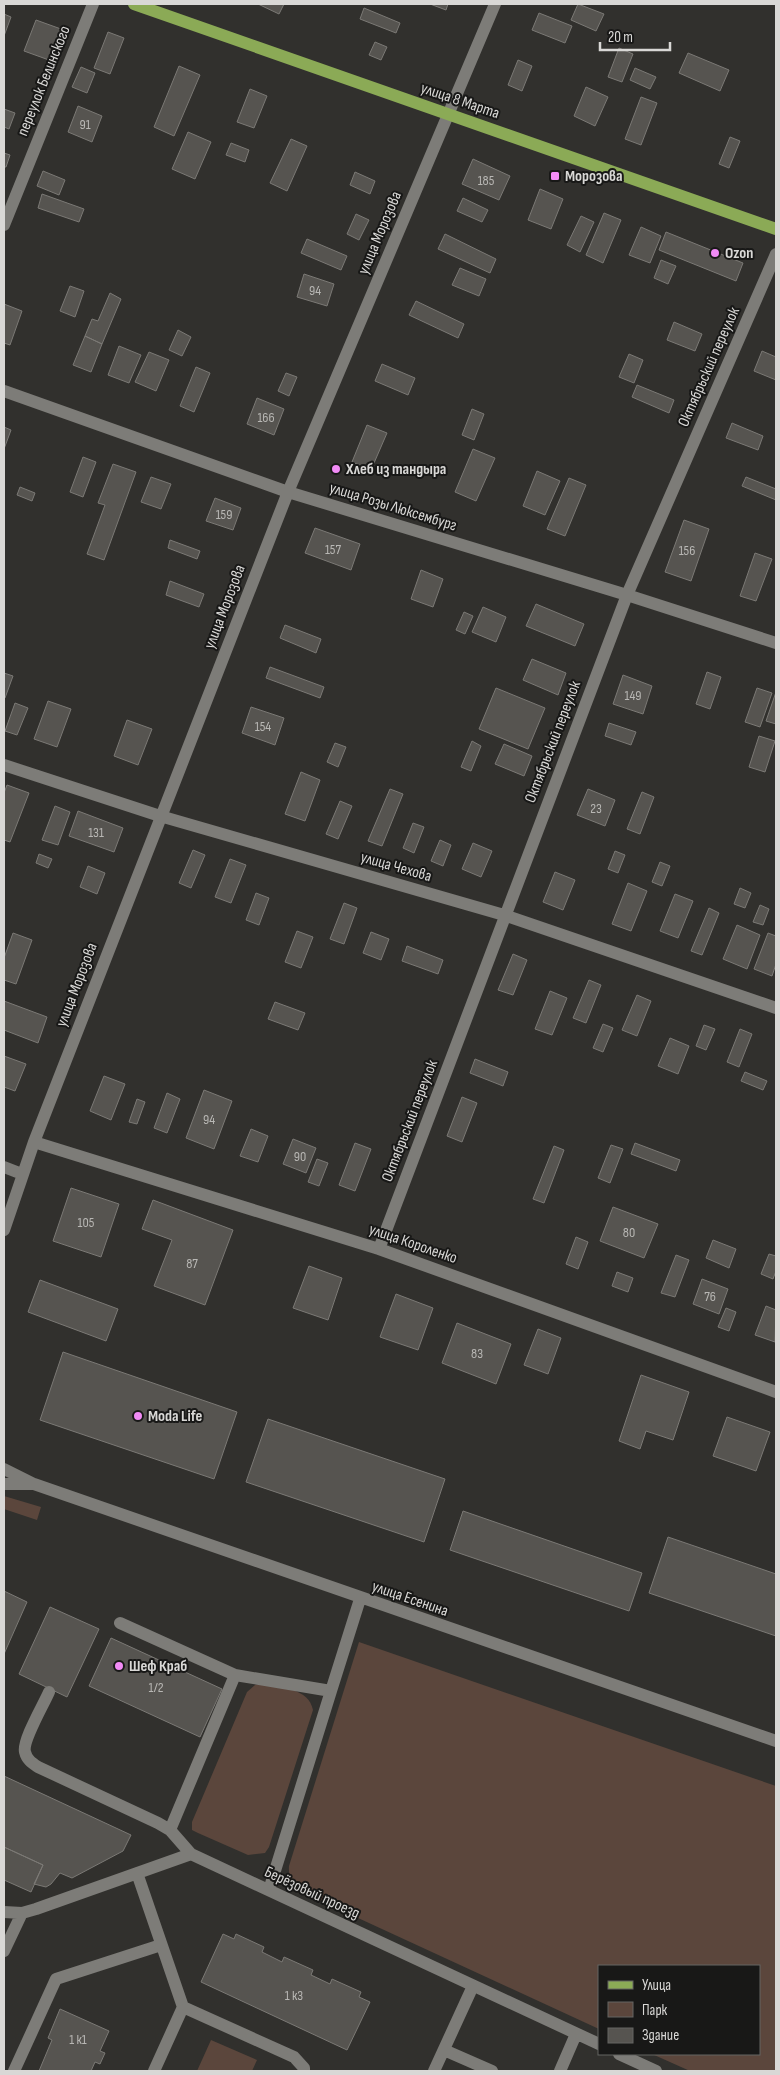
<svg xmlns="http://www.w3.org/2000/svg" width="780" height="2075" font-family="'Sofia Sans Condensed',sans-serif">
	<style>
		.green { fill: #5b463c }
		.building { fill: #565450; stroke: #7b7975 }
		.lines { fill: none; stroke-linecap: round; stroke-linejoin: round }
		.minor { stroke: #7d7c78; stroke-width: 12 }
		.major { stroke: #8baa56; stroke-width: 12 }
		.poi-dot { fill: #f18bf5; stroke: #181817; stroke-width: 2 }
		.labels { text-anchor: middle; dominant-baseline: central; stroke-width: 4; stroke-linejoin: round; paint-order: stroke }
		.number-label { font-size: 14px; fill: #b8b7b4 }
		.street-label { font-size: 16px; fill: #d9d8d6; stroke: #181817 }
		.poi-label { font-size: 16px; font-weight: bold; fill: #d9d8d6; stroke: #181817; text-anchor: start }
	</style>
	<rect width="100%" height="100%" fill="#31302d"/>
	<path class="green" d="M 4,1496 L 41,1507 L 37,1520 L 4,1509 Z
		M 359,1642 L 776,1786 L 776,2071 L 690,2071 L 652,2054 L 759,2054 L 759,1966 L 599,1966 L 599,2029 L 306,1894 C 294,1886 288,1880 289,1866 Z
		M 262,1684 C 281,1688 309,1688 313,1710 L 269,1847 L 265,1853 L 248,1855 L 198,1833 L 192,1830 L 192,1822 L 247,1692 L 255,1685 Z
		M 211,2040 L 257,2060 L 252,2071 L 197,2071 Z"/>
	<path class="building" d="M 258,4 L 284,4 L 279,14 Z
		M 430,4 L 448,4 L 446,10 Z
		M 578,4 L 604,14 L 596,31 L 571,20 Z
		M 364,8 L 400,23 L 396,33 L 360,19 Z
		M 539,13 L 572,26 L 565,43 L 532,30 Z
		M 4,14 L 11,17 L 4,36 Z
		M 36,20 L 61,29 L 49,60 L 24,51 Z
		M 108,32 L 124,38 L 110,74 L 94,68 Z
		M 375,42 L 387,47 L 381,60 L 369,55 Z
		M 619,48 L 633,54 L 622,82 L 608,77 Z
		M 688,53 L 729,70 L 720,91 L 679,73 Z
		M 518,60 L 532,66 L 522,91 L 508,85 Z
		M 179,66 L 200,75 L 174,136 L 154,127 Z
		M 81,67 L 95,73 L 87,93 L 72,87 Z
		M 635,68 L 656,77 L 650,89 L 630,80 Z
		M 586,87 L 608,97 L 595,126 L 574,116 Z
		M 250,89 L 267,96 L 254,128 L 237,122 Z
		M 641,97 L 657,103 L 641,145 L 625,139 Z
		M 78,106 L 102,116 L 92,142 L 68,132 Z
		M 4,109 L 15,113 L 9,129 L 4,127 Z
		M 188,132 L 211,142 L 195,179 L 172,169 Z
		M 730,137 L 740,141 L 729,168 L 719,164 Z
		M 291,139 L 307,146 L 287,191 L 270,183 Z
		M 231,143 L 249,150 L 245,162 L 226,155 Z
		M 4,153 L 10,155 L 6,167 L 4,167 Z
		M 473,159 L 510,176 L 499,200 L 462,184 Z
		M 43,171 L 65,180 L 59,195 L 37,186 Z
		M 355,172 L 375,181 L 370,194 L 350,185 Z
		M 540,189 L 563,199 L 551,229 L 528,220 Z
		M 42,194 L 84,209 L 79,222 L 38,208 Z
		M 463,198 L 488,210 L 482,222 L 457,211 Z
		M 604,213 L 621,220 L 603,263 L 586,255 Z
		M 356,214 L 369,220 L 359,240 L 347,234 Z
		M 581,216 L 594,222 L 580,252 L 567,245 Z
		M 641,227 L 661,236 L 650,263 L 629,255 Z
		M 666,232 L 743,263 L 736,281 L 659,250 Z
		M 445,234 L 496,259 L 490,273 L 438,249 Z
		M 307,239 L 347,256 L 341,270 L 301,253 Z
		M 661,260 L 676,266 L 668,284 L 654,278 Z
		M 460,268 L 486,279 L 479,296 L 452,285 Z
		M 304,274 L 334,284 L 327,306 L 297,297 Z
		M 70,286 L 84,291 L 75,317 L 60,311 Z
		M 110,293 L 121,299 L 102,344 L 85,336 L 92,319 L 98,321 Z
		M 416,301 L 464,324 L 458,338 L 409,315 Z
		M 4,304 L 22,311 L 10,345 L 4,343 Z
		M 674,322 L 702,334 L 695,351 L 667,340 Z
		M 178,330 L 191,337 L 182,356 L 169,350 Z
		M 85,336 L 102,344 L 91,372 L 73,365 Z
		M 119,346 L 141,355 L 129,383 L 108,375 Z
		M 762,351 L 776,357 L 776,380 L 754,371 Z
		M 149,352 L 169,360 L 156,391 L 135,382 Z
		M 629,354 L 643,360 L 634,383 L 619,377 Z
		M 382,364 L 415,378 L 408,395 L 375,381 Z
		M 196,367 L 210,373 L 194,412 L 180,406 Z
		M 286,373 L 297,377 L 289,396 L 278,391 Z
		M 637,385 L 674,400 L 669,413 L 632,397 Z
		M 257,398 L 284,409 L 274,435 L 247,424 Z
		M 472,409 L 484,414 L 474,440 L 462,435 Z
		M 732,423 L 763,436 L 758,450 L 726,438 Z
		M 367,425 L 387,433 L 371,470 L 352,462 Z
		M 4,427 L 11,430 L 4,449 Z
		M 473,449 L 495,458 L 476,501 L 455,492 Z
		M 83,457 L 96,462 L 83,497 L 70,492 Z
		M 113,464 L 136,472 L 104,560 L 87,554 L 105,505 L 98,503 Z
		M 537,471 L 560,481 L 545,515 L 523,506 Z
		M 151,477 L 171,484 L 161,509 L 141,502 Z
		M 746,477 L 776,489 L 776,500 L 742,486 Z
		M 569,478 L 586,485 L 565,536 L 547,529 Z
		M 20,487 L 35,493 L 32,501 L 17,495 Z
		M 215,498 L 241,508 L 233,530 L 206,521 Z
		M 684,520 L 709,529 L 691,581 L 665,572 Z
		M 315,528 L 360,544 L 351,570 L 305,553 Z
		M 170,540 L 200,551 L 197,559 L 168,548 Z
		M 755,553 L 772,559 L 756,601 L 740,596 Z
		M 421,570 L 443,579 L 433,607 L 411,599 Z
		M 170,581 L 204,594 L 199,607 L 166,595 Z
		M 536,604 L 584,624 L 575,646 L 526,626 Z
		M 483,607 L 506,617 L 496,642 L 472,632 Z
		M 464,612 L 473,616 L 465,634 L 456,630 Z
		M 285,625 L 321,639 L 316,653 L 280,638 Z
		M 532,659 L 566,673 L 558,695 L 523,680 Z
		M 270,667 L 324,687 L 320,698 L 266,678 Z
		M 707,672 L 721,677 L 710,709 L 696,704 Z
		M 4,673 L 13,676 L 5,698 L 4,698 Z
		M 623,675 L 652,686 L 643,714 L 613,704 Z
		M 496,688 L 545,708 L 528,749 L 479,729 Z
		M 757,688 L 772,693 L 760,727 L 745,722 Z
		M 776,692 L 776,724 L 766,721 Z
		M 48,701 L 71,709 L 57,747 L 34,739 Z
		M 15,703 L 28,708 L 17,735 L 5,731 Z
		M 251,707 L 284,718 L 275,745 L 242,733 Z
		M 127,720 L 152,729 L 138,765 L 114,756 Z
		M 609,723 L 636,732 L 631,745 L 605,736 Z
		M 759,736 L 775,741 L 765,772 L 749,767 Z
		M 472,741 L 481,746 L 471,771 L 461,767 Z
		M 335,743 L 346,747 L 338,767 L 327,762 Z
		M 504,744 L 532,756 L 524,776 L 495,764 Z
		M 301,772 L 320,780 L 305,821 L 285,814 Z
		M 7,785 L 29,793 L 10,842 L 4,840 L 4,793 Z
		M 390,789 L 403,794 L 382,846 L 368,841 Z
		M 588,789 L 615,800 L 605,826 L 577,815 Z
		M 642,792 L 654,797 L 640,834 L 627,829 Z
		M 340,801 L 352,806 L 338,839 L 326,834 Z
		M 55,806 L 70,812 L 58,845 L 42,840 Z
		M 78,811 L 123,828 L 114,852 L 69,836 Z
		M 413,823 L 424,827 L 414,853 L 403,848 Z
		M 440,840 L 451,845 L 443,866 L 431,861 Z
		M 473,843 L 492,851 L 481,877 L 462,869 Z
		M 193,850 L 205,855 L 191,888 L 179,883 Z
		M 615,851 L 625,855 L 618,873 L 608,869 Z
		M 39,854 L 52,859 L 48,868 L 36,863 Z
		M 230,859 L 246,865 L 231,903 L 215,897 Z
		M 660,862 L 670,866 L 662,886 L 652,882 Z
		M 88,866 L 105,873 L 97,894 L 80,887 Z
		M 555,872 L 575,880 L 563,910 L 543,902 Z
		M 628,883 L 647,891 L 631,931 L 612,924 Z
		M 740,888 L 751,893 L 745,908 L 734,904 Z
		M 256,893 L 269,898 L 259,925 L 246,920 Z
		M 675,894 L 693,901 L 678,938 L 660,931 Z
		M 344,903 L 357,908 L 344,944 L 330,939 Z
		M 760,905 L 769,909 L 763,925 L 753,922 Z
		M 709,908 L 719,913 L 702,955 L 691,951 Z
		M 737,925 L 760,935 L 747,969 L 723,959 Z
		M 297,931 L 313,937 L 301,968 L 285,962 Z
		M 371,932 L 389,939 L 381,960 L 363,953 Z
		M 13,933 L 32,940 L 16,984 L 4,980 L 4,958 Z
		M 768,933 L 776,936 L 776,964 L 772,976 L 754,969 Z
		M 407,946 L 443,960 L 438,974 L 402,961 Z
		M 513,954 L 527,960 L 513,995 L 498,990 Z
		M 589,980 L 601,985 L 586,1023 L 573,1018 Z
		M 550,991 L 567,998 L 552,1035 L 535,1029 Z
		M 637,995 L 651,1001 L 637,1036 L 622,1030 Z
		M 4,1001 L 47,1017 L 38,1043 L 4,1030 Z
		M 275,1002 L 305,1013 L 298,1030 L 268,1019 Z
		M 603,1024 L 613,1028 L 603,1052 L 593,1048 Z
		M 704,1025 L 715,1029 L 706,1050 L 696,1046 Z
		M 740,1029 L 752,1034 L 739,1067 L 727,1062 Z
		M 670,1038 L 689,1046 L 678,1074 L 658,1066 Z
		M 4,1056 L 26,1064 L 15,1091 L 4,1087 Z
		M 475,1059 L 508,1072 L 503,1086 L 470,1073 Z
		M 745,1072 L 767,1081 L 763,1090 L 741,1081 Z
		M 104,1076 L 125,1084 L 111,1120 L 90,1111 Z
		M 204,1090 L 232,1101 L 214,1149 L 186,1138 Z
		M 167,1093 L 180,1099 L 167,1133 L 154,1128 Z
		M 462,1097 L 477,1103 L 462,1142 L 447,1136 Z
		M 137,1099 L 145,1102 L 137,1124 L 129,1122 Z
		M 251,1129 L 268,1136 L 258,1162 L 240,1156 Z
		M 293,1139 L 316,1148 L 306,1173 L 283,1164 Z
		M 355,1143 L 371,1149 L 355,1191 L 339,1185 Z
		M 635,1143 L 680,1160 L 676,1171 L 631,1154 Z
		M 611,1145 L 623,1149 L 610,1183 L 598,1178 Z
		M 554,1146 L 564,1150 L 544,1203 L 533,1199 Z
		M 317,1159 L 328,1163 L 319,1186 L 308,1182 Z
		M 71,1188 L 119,1204 L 101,1257 L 53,1241 Z
		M 153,1200 L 233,1230 L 205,1305 L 154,1286 L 172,1240 L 142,1229 Z
		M 613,1207 L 658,1224 L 644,1258 L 600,1241 Z
		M 576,1237 L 588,1242 L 578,1269 L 566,1264 Z
		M 713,1240 L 736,1249 L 729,1268 L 706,1258 Z
		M 769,1254 L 776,1256 L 776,1271 L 773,1279 L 761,1274 Z
		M 676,1255 L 689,1260 L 675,1297 L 661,1293 Z
		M 309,1266 L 342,1278 L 328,1320 L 293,1308 Z
		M 617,1272 L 633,1278 L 628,1292 L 612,1286 Z
		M 702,1279 L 728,1289 L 719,1314 L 693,1304 Z
		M 40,1280 L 118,1309 L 106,1341 L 28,1312 Z
		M 396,1294 L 433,1308 L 418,1350 L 380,1337 Z
		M 766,1306 L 776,1310 L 775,1342 L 755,1335 Z
		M 726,1308 L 736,1312 L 729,1331 L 718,1327 Z
		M 457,1323 L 511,1344 L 496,1384 L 442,1363 Z
		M 538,1329 L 561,1338 L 548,1374 L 524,1365 Z
		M 63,1352 L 237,1412 L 214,1479 L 40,1420 Z
		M 641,1375 L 689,1392 L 673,1440 L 646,1431 L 640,1449 L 619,1441 Z
		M 727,1417 L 770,1432 L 756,1471 L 713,1456 Z
		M 268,1419 L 445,1479 L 424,1542 L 246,1482 Z
		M 463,1511 L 642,1573 L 629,1611 L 450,1550 Z
		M 668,1537 L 776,1574 L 776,1636 L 649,1593 Z
		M 4,1591 L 27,1602 L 4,1654 Z
		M 50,1607 L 99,1629 L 67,1697 L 19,1674 Z
		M 111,1638 L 222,1689 L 200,1737 L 89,1686 Z
		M 4,1776 L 131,1835 L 123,1851 L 72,1878 L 60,1873 L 51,1884 L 46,1887 L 34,1884 L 43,1865 L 4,1847 Z
		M 4,1847 L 43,1865 L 31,1892 L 4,1880 Z
		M 223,1934 L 234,1939 L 236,1934 L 264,1947 L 262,1952 L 282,1962 L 284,1957 L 313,1970 L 311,1975 L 330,1984 L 332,1979 L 361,1992 L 359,1997 L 370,2002 L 347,2050 L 201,1982 Z
		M 60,2009 L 109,2031 L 100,2051 L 105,2053 L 100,2064 L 95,2062 L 91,2071 L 39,2071 L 52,2040 L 48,2038 Z"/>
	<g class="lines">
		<path class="minor" d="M 4,225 L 93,4
			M 4,391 L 288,492 L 627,595 L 776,643
			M 4,765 L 160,816 L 504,915 L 776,1008
			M 34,1142 L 379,1249 L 776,1392
			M 4,1167 L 22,1174
			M 4,1230 L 34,1142 L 288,492 L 495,4
			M 379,1249 L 627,595 L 776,254
			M 4,1469 L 34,1484 L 4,1484
			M 34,1484 L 776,1741
			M 120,1623 L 235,1675
			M 49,1692 C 44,1704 22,1741 25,1752 C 27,1760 32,1763 38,1767 L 158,1823 L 170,1830 L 191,1854
			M 170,1830 L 235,1675 L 331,1691 L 360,1599
			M 137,1873 L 183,2007 L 154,2071
			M 269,1890 L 331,1691
			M 4,1912 L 22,1913 L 36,1909 L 191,1854 L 599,2044
			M 4,1951 L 22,1913
			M 183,2007 L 294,2057 L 304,2068 L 304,2071
			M 444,2050 L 492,2071
			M 619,2054 L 656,2071
			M 14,2071 L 56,1979 L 161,1945
			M 434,2071 L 473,1986
			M 560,2071 L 576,2034"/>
		<path class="major" d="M 134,4 L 776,229"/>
	</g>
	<g class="poi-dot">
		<rect x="550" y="171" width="10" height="10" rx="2.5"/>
		<circle cx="715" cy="253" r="5"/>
		<circle cx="336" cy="469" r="5"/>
		<circle cx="138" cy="1416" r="5"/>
		<circle cx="119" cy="1666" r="5"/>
	</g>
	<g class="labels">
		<g class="number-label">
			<text x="85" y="124">91</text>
			<text x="486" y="180">185</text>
			<text x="315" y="290">94</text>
			<text x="266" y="417">166</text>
			<text x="224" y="514">159</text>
			<text x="333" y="549">157</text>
			<text x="687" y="550">156</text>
			<text x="633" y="695">149</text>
			<text x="263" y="726">154</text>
			<text x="596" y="808">23</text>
			<text x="96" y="832">131</text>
			<text x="209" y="1119">94</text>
			<text x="300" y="1156">90</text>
			<text x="86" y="1222">105</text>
			<text x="629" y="1232">80</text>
			<text x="192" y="1263">87</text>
			<text x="710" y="1296">76</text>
			<text x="477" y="1353">83</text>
			<text x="156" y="1687">1/2</text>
			<text x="294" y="1995">1 к3</text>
			<text x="78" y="2039">1 к1</text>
		</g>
		<g class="street-label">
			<text transform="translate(44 81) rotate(-68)">переулок Белинского</text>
			<text transform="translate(460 101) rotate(19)">улица 8 Марта</text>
			<text transform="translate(380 233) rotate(-67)">улица Морозова</text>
			<text transform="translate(709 367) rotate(-66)">Октябрьский переулок</text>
			<text transform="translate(393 507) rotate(17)">улица Розы Люксембург</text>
			<text transform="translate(225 607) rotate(-69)">улица Морозова</text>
			<text transform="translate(553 742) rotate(-69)">Октябрьский переулок</text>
			<text transform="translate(396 867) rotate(16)">улица Чехова</text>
			<text transform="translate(77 985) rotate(-69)">улица Морозова</text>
			<text transform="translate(410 1121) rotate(-69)">Октябрьский переулок</text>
			<text transform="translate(413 1244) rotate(19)">улица Короленко</text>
			<text transform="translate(410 1599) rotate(19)">улица Есенина</text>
			<text transform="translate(312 1893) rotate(25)">Берёзовый проезд</text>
		</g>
		<g class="poi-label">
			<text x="565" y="176">Морозова</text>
			<text x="725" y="253">Ozon</text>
			<text x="346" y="469">Хлеб из тандыра</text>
			<text x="148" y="1416">Moda Life</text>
			<text x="129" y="1666">Шеф Краб</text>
		</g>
	</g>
	<rect width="780" height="2075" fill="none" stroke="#d9d8d6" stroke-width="10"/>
	<rect x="598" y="1965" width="162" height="90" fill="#181817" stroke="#656563"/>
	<rect x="608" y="1981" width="25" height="8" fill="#8baa56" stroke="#656563"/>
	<text x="642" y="1990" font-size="15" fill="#d9d8d6">Улица</text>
	<rect x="608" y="2002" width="25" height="15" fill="#5b463c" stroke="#656563"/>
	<text x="642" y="2015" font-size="15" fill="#d9d8d6">Парк</text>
	<rect x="608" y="2028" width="25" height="15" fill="#565450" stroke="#656563"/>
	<text x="642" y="2040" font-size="15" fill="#d9d8d6">Здание</text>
	<path d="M600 42v8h70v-8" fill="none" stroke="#d9d8d6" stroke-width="2.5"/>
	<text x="608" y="42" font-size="15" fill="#d9d8d6" stroke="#181817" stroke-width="4" paint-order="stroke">20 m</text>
</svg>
